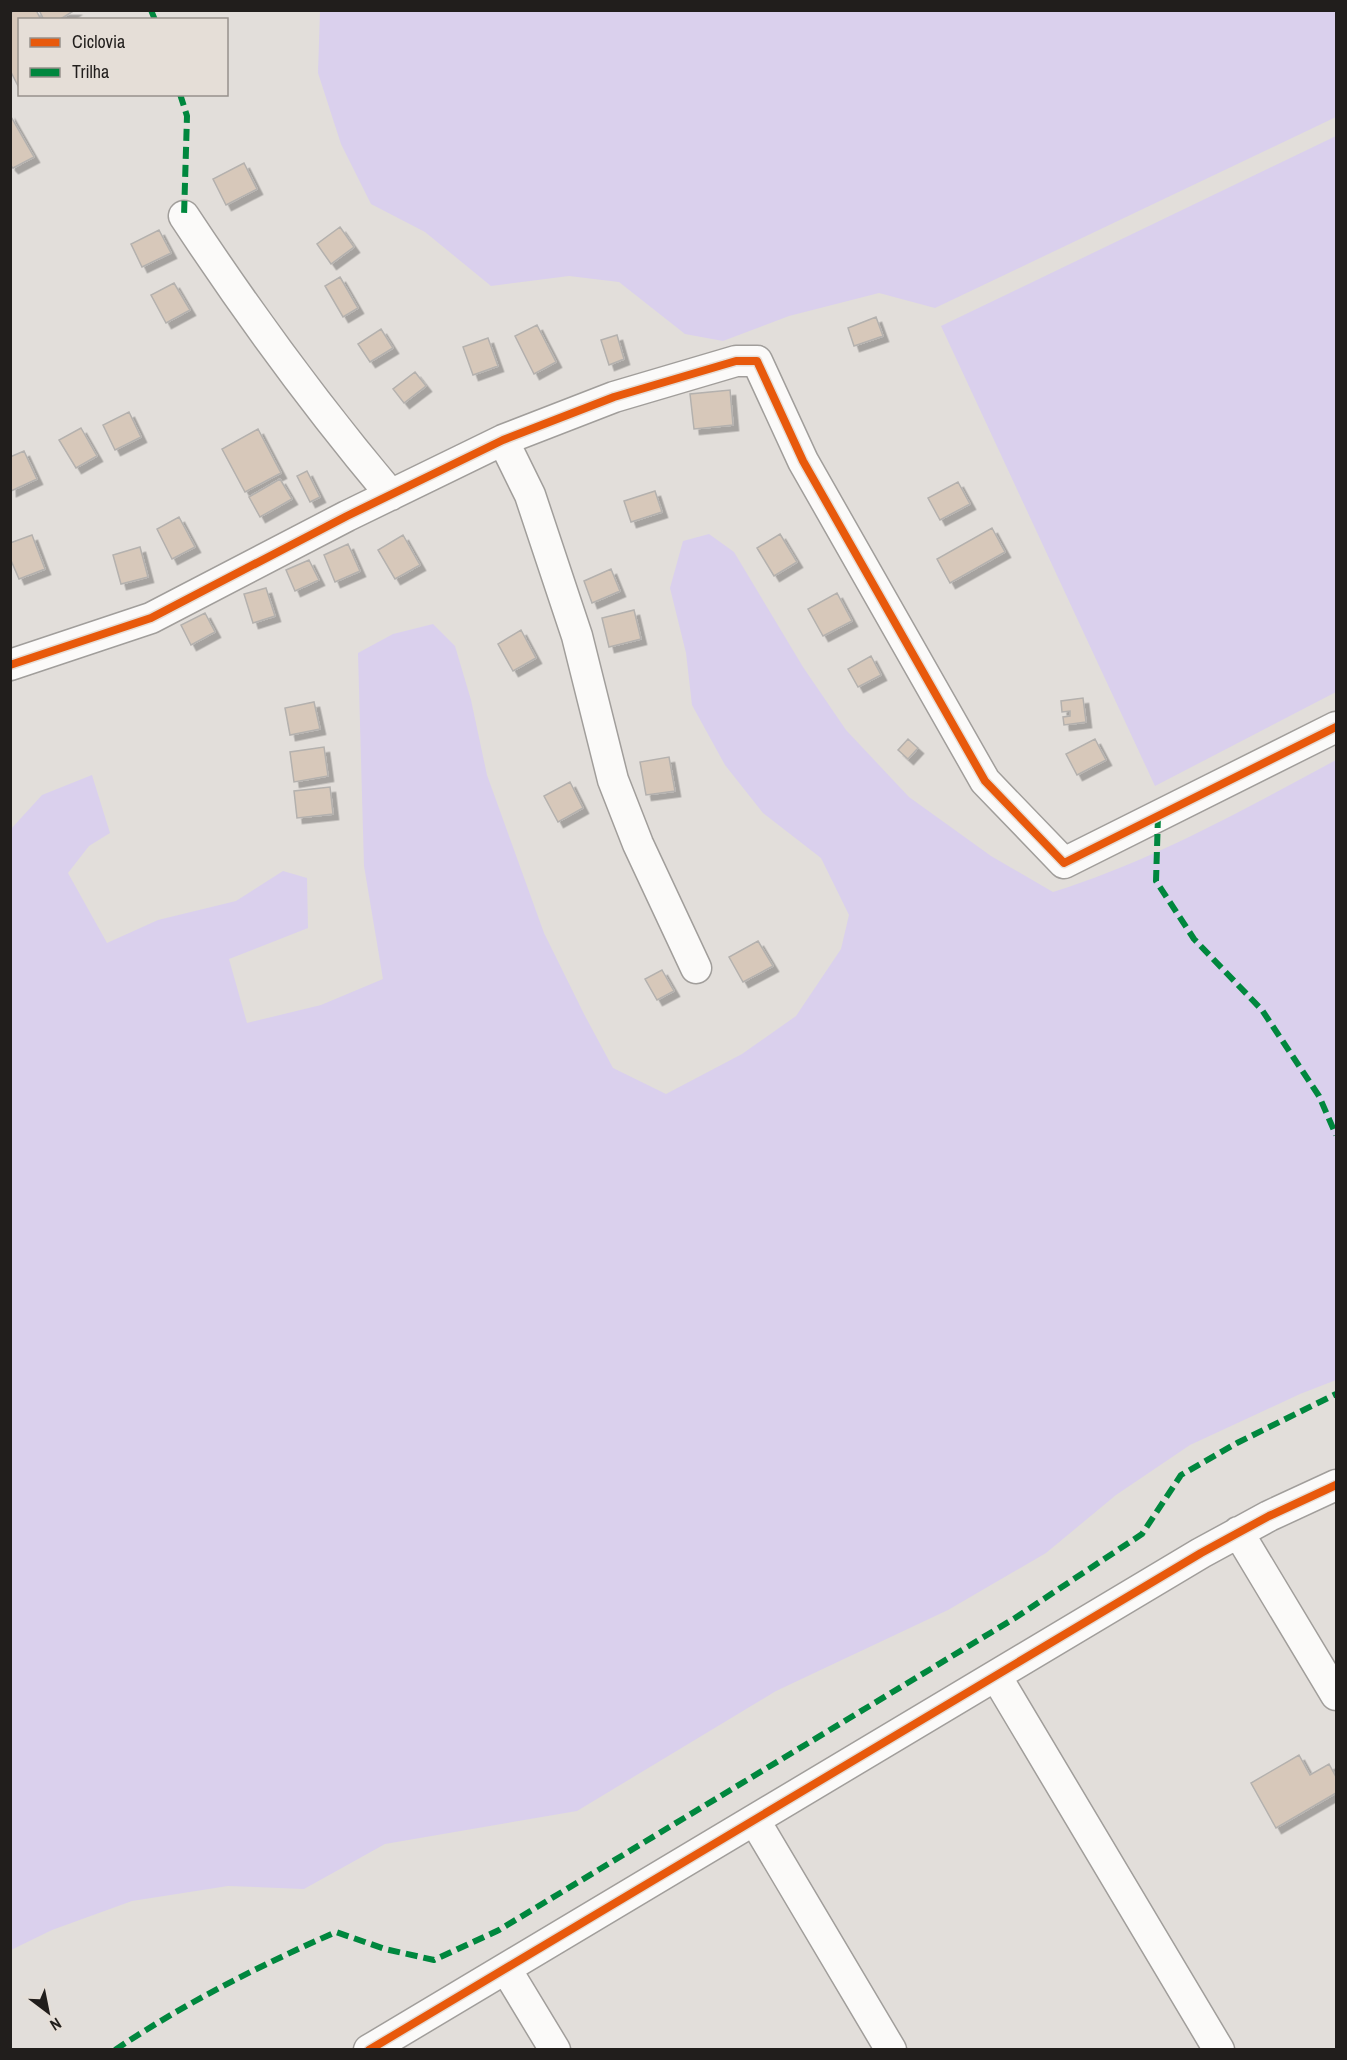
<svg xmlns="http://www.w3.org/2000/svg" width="1347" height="2060" font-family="'Archivo Narrow',sans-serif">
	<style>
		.green { fill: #dad0ed }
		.building { fill: #d7c8ba; stroke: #b4b1ae; stroke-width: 1.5; filter: url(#shadow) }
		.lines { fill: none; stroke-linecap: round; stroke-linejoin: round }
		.minor-casing { stroke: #a19e9b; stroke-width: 33 }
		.minor { stroke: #fbfaf9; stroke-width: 30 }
		.quiet { stroke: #00873e; stroke-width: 6; stroke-dasharray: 12 6; stroke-linecap: butt }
		.cycleway-casing { stroke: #e5ded7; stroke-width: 11 }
		.cycleway { stroke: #e8590c; stroke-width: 8 }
	</style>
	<defs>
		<filter id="shadow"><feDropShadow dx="5.5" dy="5.5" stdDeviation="0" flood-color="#0004"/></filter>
	</defs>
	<rect width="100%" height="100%" fill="#e2deda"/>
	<path class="green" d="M 320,11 L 1336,11 L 1336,117 L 935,308 L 879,293 L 789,316 L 723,341 L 685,334 L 619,282 L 569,276 L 491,286 L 425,232 L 371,204 L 341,144 L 318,73 Z
		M 1336,136 L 1336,692 L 1155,786 L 941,326 Z
		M 709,534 L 734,552 L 803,667 L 846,730 L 909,797 L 991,856 L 1053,892 C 1152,861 1245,809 1336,760 L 1336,1380 L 1300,1394 L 1190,1445 L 1116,1495 L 1046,1553 L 948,1610 L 776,1691 L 577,1811 L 385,1844 L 304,1889 L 228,1886 L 132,1901 L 52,1930 L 11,1950 L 11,829 L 42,795 L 92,775 L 110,833 L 89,846 L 68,873 L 107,943 L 158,920 L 236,901 L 283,871 L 307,878 L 308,928 L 229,959 L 247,1023 L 321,1005 L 383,979 L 364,866 L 358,653 L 393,634 L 433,624 L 455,646 L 471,700 L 487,775 L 544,933 L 584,1014 L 613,1068 L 666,1094 L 742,1054 L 796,1016 L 841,949 L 849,915 L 821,858 L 763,813 L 725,765 L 692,705 L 686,653 L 670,588 L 683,541 Z"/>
	<path class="building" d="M 15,10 L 36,10 L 41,20 L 20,20 L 19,88 L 10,70 L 10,13 Z
		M 39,10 L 75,10 L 59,20 L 44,20 Z
		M 10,115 L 34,157 L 13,168 L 10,165 Z
		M 244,163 L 257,189 L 226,205 L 213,179 Z
		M 340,227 L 354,247 L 331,264 L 317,244 Z
		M 159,230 L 171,253 L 142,267 L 131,244 Z
		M 340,277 L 358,308 L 343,317 L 325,286 Z
		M 174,283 L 190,310 L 166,323 L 151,295 Z
		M 876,317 L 883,336 L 854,346 L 848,328 Z
		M 537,325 L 556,362 L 534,374 L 515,336 Z
		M 381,329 L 393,348 L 370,362 L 358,344 Z
		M 617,335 L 624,359 L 609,365 L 601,340 Z
		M 488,338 L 498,366 L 473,375 L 463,347 Z
		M 415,372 L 426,386 L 404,403 L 393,389 Z
		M 730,390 L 733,425 L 694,429 L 690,394 Z
		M 129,412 L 141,437 L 115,450 L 103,425 Z
		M 81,428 L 97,456 L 76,468 L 59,440 Z
		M 258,429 L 281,473 L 245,492 L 222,449 Z
		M 24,451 L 37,479 L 11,491 L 10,457 Z
		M 307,471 L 320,497 L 310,502 L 297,476 Z
		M 280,479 L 292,499 L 260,517 L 249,497 Z
		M 958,482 L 970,504 L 940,520 L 928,498 Z
		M 655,491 L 662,512 L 631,522 L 624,501 Z
		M 179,517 L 195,547 L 172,559 L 157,529 Z
		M 992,528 L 1005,552 L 950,583 L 937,559 Z
		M 780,534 L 797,562 L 774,576 L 757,548 Z
		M 32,535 L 45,569 L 19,579 L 10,558 L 10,543 Z
		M 403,535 L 420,565 L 395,579 L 378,550 Z
		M 348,544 L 360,571 L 335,582 L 324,555 Z
		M 140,547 L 148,577 L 121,584 L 113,555 Z
		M 309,560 L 319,580 L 295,591 L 286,570 Z
		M 611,569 L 620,591 L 592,603 L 584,581 Z
		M 266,588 L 275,616 L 253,623 L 244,594 Z
		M 837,593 L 852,621 L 823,636 L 808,609 Z
		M 634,610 L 641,639 L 609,647 L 602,618 Z
		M 205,613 L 215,632 L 191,645 L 181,625 Z
		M 521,630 L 536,658 L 513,671 L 498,644 Z
		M 871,656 L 881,675 L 858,687 L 848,669 Z
		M 1083,698 L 1086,722 L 1064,725 L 1063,717 L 1070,716 L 1070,711 L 1062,712 L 1061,701 Z
		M 314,702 L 320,729 L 290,735 L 285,708 Z
		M 908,739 L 918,748 L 908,759 L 898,750 Z
		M 1095,739 L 1106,760 L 1077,775 L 1066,754 Z
		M 324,747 L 328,776 L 294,782 L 290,752 Z
		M 669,757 L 675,791 L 646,795 L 640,762 Z
		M 570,782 L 583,808 L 558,822 L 544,796 Z
		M 330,787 L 333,814 L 297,818 L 294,791 Z
		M 758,941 L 773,966 L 743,982 L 729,957 Z
		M 662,970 L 674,991 L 657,1000 L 645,979 Z
		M 1299,1755 L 1310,1775 L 1329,1764 L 1336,1777 L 1336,1793 L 1276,1828 L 1251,1783 Z"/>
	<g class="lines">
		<defs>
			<path id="minor" d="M 184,216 C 248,313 316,406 391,495
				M 503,440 L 530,495 L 577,636 L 613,780 L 638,844 L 696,968
				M 10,665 L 151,618 L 347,516 L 503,440 L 614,397 L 736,361 L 757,361 L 803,461 L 985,781 L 1064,863 L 1336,727
				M 1238,1532 L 1336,1695
				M 996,1676 L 1219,2050
				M 755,1821 L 891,2050
				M 506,1969 L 555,2050
				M 369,2050 L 1201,1553 L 1269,1516 L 1336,1485"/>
		</defs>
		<use href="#minor" class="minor-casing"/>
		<use href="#minor" class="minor"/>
		<path class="quiet" d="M 151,10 L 155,20
			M 180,94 L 187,116 L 184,216
			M 1158,816 L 1156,881 L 1194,939 L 1262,1010 L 1319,1096 L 1336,1135
			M 115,2050 C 185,2003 259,1966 336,1932 L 385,1949 L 434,1960 L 499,1930 L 1015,1618 L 1142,1534 L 1181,1475 L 1237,1443 L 1336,1394"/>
		<defs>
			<path id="cycleway" d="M 10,665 L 151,618 L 347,516 L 503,440 L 614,397 L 736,361 L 757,361 L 803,461 L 985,781 L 1064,863 L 1336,727
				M 369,2050 L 1201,1553 L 1269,1516 L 1336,1485"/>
		</defs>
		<use href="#cycleway" class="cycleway-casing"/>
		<use href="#cycleway" class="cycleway"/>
	</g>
	<rect width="1347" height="2060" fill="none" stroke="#211e1c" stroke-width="24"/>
	<rect x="18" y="18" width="210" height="78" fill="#e5ded7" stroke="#97918c" stroke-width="1.5"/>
	<rect x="30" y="38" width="30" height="9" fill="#e8590c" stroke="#97918c" stroke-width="1.5"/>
	<text x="72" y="48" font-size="18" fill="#211e1c">Ciclovia</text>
	<rect x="30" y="68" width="30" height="9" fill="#00873e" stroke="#97918c" stroke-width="1.5"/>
	<text x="72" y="78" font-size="18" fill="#211e1c">Trilha</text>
	<g transform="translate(48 2012) rotate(148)" stroke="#e5ded7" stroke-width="4.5" paint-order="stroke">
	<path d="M0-4.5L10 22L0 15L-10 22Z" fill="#211e1c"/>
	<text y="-9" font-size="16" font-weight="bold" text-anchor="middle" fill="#211e1c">N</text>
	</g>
</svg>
